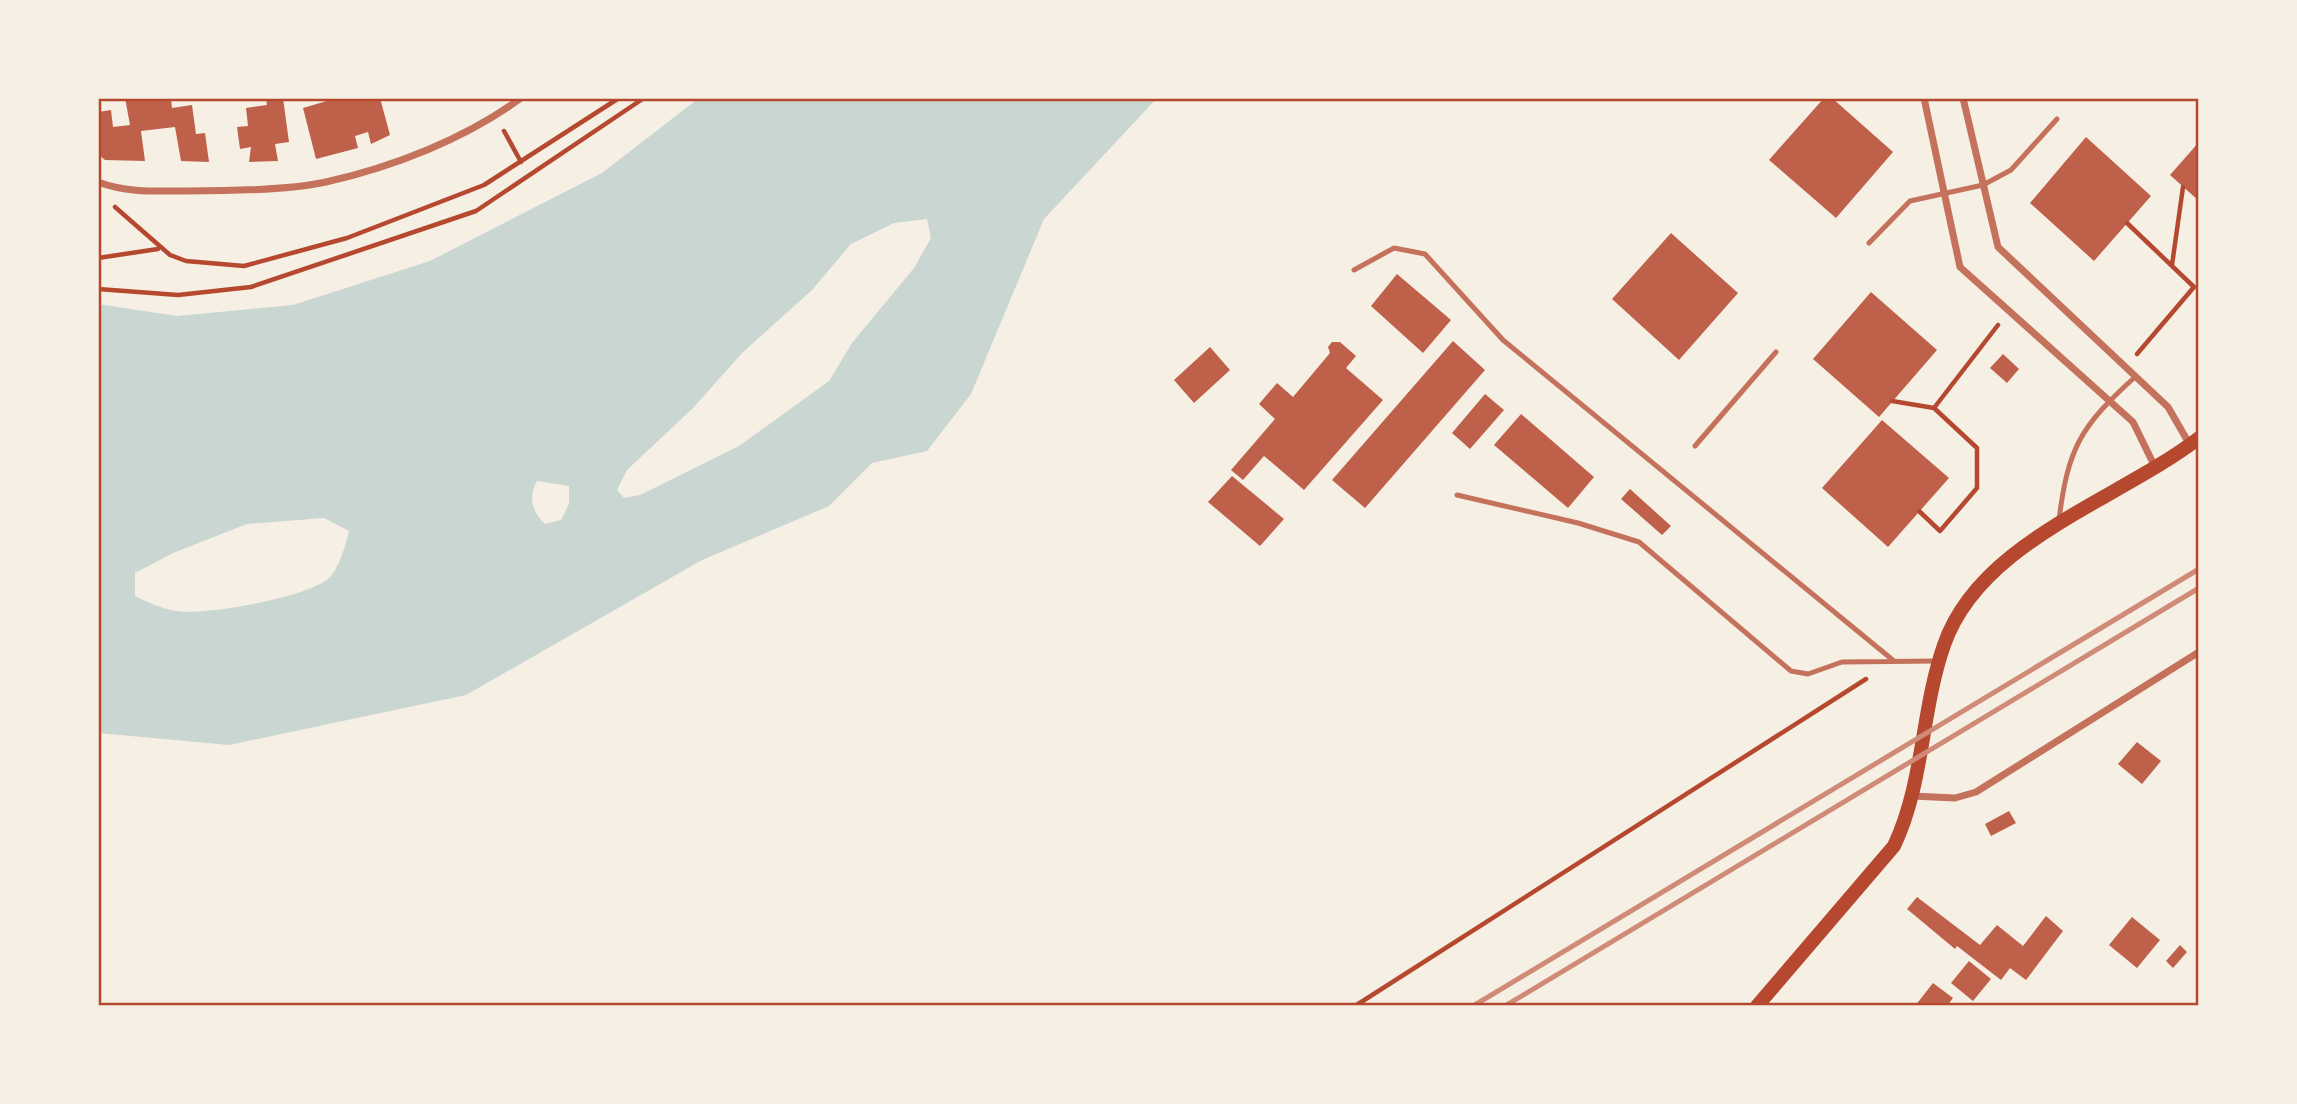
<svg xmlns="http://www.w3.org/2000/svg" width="2297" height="1104" font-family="'Work Sans',sans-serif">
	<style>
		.water { fill: #c9d6d2; fill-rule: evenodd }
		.building { fill: #bf614a }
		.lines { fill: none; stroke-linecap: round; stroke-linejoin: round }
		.path { stroke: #b5482f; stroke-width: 4.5 }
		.service { stroke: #c5725c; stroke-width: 5 }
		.minor { stroke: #c5725c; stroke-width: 7 }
		.secondary { stroke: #b5482f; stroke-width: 14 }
		.rail { stroke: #cf8b77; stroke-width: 5 }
		.neatline { fill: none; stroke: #b5482f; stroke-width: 2.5 }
	</style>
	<rect width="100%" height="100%" fill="#f6efe4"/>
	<path class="water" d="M 699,98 L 1157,98 L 1044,219 L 971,394 L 927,451 L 872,463 L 829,506 L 702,560 L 466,695 L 229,745 L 98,733 L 98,304 L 177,316 L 293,305 L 430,261 L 602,173 ZM 927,219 L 931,238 L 914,268 L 852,343 L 829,381 L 739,446 L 640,495 L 624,498 L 617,490 L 627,470 L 693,408 L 743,352 L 812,290 L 851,244 L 894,223 ZM 537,481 L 569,486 L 569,504 L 561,520 L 545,524 C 532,512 528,497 537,481 ZM 324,518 L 349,531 C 345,546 341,563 331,576 C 314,597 202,616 175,611 C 161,608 147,602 135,596 L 135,573 L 173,553 L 247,524 Z"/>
	<path class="building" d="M 125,98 L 171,98 L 172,108 L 192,105 L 196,134 L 205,133 L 209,162 L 181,161 L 175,127 L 141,131 L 145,161 L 105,160 L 98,154 L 98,112 L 111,110 L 113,127 L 130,125 Z
		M 266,98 L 283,98 L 289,142 L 275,144 L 278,161 L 249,162 L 251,147 L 240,149 L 237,127 L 248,126 L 246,108 L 267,105 Z
		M 337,98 L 380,98 L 390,135 L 371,144 L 368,132 L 355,136 L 358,148 L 316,159 L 303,108 Z
		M 1824,98 L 1832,98 L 1893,152 L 1836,218 L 1769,160 Z
		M 2086,137 L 2151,196 L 2094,261 L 2030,203 Z
		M 2199,142 L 2199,201 L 2170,175 Z
		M 1671,233 L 1738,293 L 1679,360 L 1612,299 Z
		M 1397,274 L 1451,320 L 1423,353 L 1371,306 Z
		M 1871,292 L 1937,350 L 1879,417 L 1813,359 Z
		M 1453,341 L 1485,370 L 1365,508 L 1332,480 Z
		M 1332,342 L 1340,342 L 1356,356 L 1346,368 L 1383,400 L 1304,490 L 1264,456 L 1243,480 L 1231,470 L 1275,419 L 1259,404 L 1277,383 L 1293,397 L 1330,353 L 1328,347 Z
		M 1210,347 L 1230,370 L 1194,403 L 1174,380 Z
		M 2003,354 L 2019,369 L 2007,383 L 1990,368 Z
		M 1485,394 L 1504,410 L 1470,449 L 1452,433 Z
		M 1521,414 L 1594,477 L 1568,508 L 1494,445 Z
		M 1882,420 L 1949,478 L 1888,547 L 1822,488 Z
		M 1232,476 L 1284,519 L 1260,546 L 1208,502 Z
		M 1630,489 L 1671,526 L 1662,535 L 1621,499 Z
		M 2137,742 L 2161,761 L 2142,784 L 2118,764 Z
		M 2009,811 L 2016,823 L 1991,836 L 1985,824 Z
		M 1917,897 L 1980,945 L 1997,925 L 2023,946 L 2046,916 L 2063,931 L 2026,980 L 2010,968 L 2001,980 L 1957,946 L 1955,949 L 1907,909 Z
		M 2132,917 L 2160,940 L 2137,968 L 2109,945 Z
		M 2180,945 L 2187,952 L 2173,968 L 2166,961 Z
		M 1969,961 L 1991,979 L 1973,1001 L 1951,983 Z
		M 1933,983 L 1953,998 L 1947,1006 L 1915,1006 Z"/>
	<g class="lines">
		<path class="path" d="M 504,131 L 521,162
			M 115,207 L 170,255 L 186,261 L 244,266 L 347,238 L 484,185 L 619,98
			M 2127,223 L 2194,287 L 2137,354
			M 98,258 L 158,249
			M 2172,265 L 2183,187
			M 98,289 L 178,295 L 251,287 L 476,211 L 644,98
			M 1892,401 L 1934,408
			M 1919,511 L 1940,531 L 1977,488 L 1977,448 L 1934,408 L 1998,325
			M 1355,1006 L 1866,679"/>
		<path class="service" d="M 1869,243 L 1910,201 L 1983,185 L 2011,170 L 2057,119
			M 1354,270 L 1394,248 L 1425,254 L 1503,340 L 1894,661
			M 1695,446 L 1776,352
			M 1457,495 L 1578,523 L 1639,542 L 1791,671 L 1808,674 L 1842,662 L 1937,661
			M 2059,520 C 2068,447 2081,426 2135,377"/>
		<path class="minor" d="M 1924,98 L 1960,267 L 2133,422 L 2155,467
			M 1963,98 L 1998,247 L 2168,407 L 2190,445
			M 98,182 C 127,193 156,191 187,191 C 225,191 290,190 326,182 C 393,167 465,139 521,98
			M 1912,796 L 1955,798 L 1976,792 L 2199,652"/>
		<path class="secondary" d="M 1757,1006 L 1894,846 C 1924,783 1921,711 1944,645 C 1980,541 2117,501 2199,438"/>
		<path class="rail" d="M 1473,1006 L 2199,569
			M 1505,1006 L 2199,588"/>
	</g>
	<rect width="2297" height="1104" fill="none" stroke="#f6efe4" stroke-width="200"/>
	<rect x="100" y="100" width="2097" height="904" class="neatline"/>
</svg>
